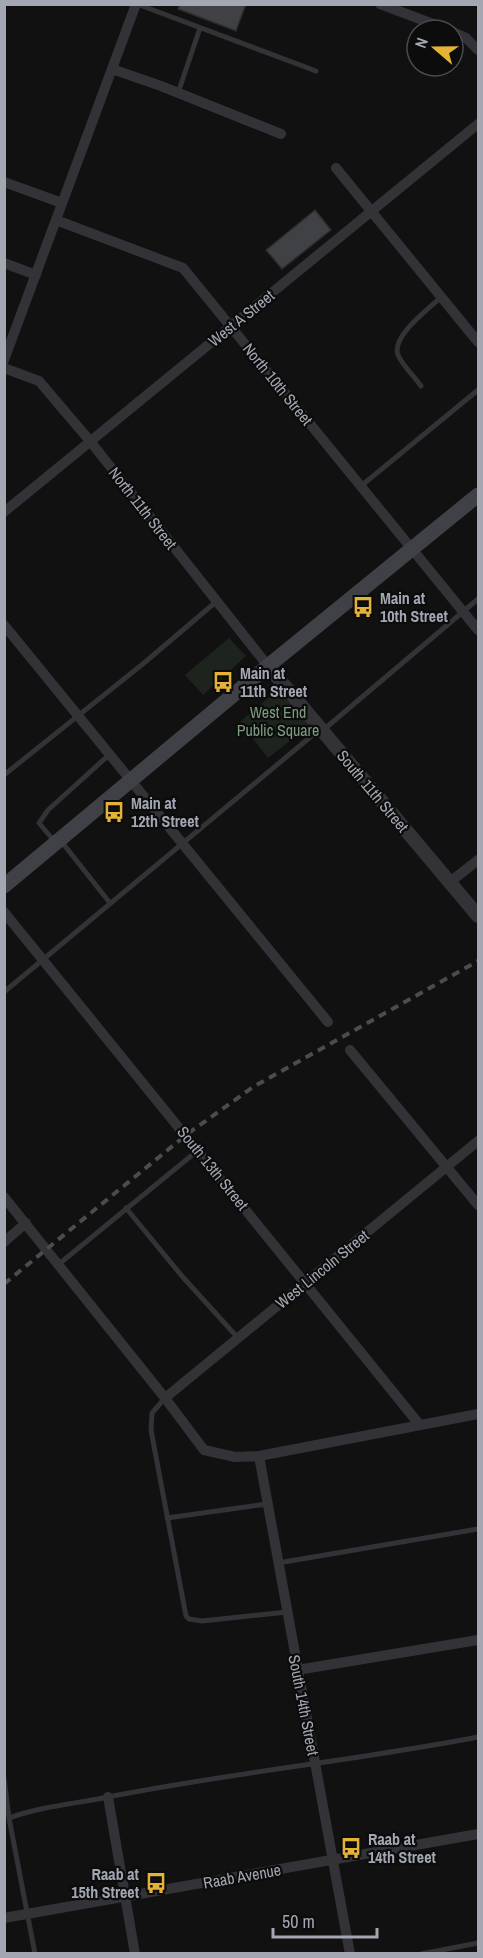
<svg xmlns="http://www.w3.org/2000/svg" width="483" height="1958" font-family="'Archivo Narrow',sans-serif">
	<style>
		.green { fill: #1d241e }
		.building { fill: #404145; stroke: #2b2b2e; stroke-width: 1.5 }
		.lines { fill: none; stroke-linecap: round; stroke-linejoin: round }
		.service { stroke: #323237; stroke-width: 5 }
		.minor { stroke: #323237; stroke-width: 10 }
		.tertiary { stroke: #323237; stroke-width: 14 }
		.secondary { stroke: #404146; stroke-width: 15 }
		.rail { stroke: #4b4c51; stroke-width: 4; stroke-dasharray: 8 6; stroke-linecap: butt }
		.labels { text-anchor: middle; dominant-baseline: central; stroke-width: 4.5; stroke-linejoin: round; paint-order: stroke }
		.street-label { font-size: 16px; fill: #a3a7b2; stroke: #0c0c0d }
		.poi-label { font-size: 16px; font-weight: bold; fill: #a3a7b2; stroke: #0c0c0d; text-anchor: start }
		.park-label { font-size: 16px; fill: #7b9c7e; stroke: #0c0c0d }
	</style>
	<rect width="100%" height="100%" fill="#111112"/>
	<path class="green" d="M 229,638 L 246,656 L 203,695 L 185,675 Z
		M 283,685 L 309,726 L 268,758 L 240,722 Z"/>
	<path class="building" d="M 180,4 L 246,4 L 236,31 L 178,9 Z
		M 315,210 L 331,230 L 282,269 L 266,250 Z"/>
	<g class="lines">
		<path class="service" d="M 137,4 L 316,71
			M 178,93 L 200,28
			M 421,386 C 414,376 403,366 398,355 C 391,336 429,309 441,297
			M 361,486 L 478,390
			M 4,775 L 144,663 L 217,601
			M 61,841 L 110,903
			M 55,842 L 39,823 L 48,810 L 110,754
			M 4,992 L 314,734 L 322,731 L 478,599
			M 126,1208 L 181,1275 L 238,1338
			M 59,1264 L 197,1151
			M 165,1398 L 152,1413 L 151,1430 L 186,1616 L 189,1619 L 202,1621 L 287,1612
			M 167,1518 L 267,1504
			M 278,1563 L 478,1529
			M 4,1778 L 9,1818
			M 35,1954 L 9,1818 C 39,1807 72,1804 103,1798 C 227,1773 354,1761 478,1737
			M 421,1954 L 478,1943"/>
		<path class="minor" d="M 380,4 L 449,30
			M 453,32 L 466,38 L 478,50
			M 112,69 L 161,86 L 281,134
			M 336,168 L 478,342
			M 4,182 L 62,203
			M 56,220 L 183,268 L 478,630
			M 4,263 L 36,275
			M 4,360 L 136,4
			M 4,368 L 39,381 L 90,441 L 268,666
			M 4,512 L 478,124
			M 4,625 L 328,1022
			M 450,882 L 478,860
			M 4,912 L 419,1424
			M 350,1050 L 478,1205
			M 4,1197 L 165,1398 L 204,1450 L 235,1457 L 259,1456 L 478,1414
			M 4,1242 L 26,1223
			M 165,1398 L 478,1141
			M 259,1456 L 350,1954
			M 297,1670 L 478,1640
			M 108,1797 L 135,1954
			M 4,1918 L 478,1834"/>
		<path class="tertiary" d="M 268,666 L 478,916"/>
		<path class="secondary" d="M 4,886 L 268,666 L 478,495"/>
		<path class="rail" d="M 4,1284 L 186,1135 L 253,1087 L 478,961"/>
	</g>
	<defs>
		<symbol id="bus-bare" viewBox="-9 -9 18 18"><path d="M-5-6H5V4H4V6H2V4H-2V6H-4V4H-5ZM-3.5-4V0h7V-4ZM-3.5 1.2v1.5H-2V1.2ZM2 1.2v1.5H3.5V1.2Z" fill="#e4b236" stroke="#0c0c0d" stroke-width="2.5" paint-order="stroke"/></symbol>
	</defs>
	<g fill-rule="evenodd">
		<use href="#bus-bare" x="348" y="592" width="30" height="30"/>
		<use href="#bus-bare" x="208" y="667" width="30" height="30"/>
		<use href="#bus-bare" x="99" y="797" width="30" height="30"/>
		<use href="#bus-bare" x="336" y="1833" width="30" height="30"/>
		<use href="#bus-bare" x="141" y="1868" width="30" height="30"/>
	</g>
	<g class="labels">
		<g class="street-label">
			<text transform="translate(241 318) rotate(-39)">West A Street</text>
			<text transform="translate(278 384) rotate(51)">North 10th Street</text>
			<text transform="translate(143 508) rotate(52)">North 11th Street</text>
			<text transform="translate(373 791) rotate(50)">South 11th Street</text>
			<text transform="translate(213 1168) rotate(51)">South 13th Street</text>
			<text transform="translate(322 1269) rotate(-39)">West Lincoln Street</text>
			<text transform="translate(304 1705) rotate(79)">South 14th Street</text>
			<text transform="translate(242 1876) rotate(-10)">Raab Avenue</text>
		</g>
		<g class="poi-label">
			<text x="380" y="598">Main at<tspan x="380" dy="18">10th Street</tspan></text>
			<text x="240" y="673">Main at<tspan x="240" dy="18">11th Street</tspan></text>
			<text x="131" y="803">Main at<tspan x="131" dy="18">12th Street</tspan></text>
			<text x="368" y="1839">Raab at<tspan x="368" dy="18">14th Street</tspan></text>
			<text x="139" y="1874" text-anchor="end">Raab at<tspan x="139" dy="18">15th Street</tspan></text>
		</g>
		<g class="park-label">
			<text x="278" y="712">West End<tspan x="278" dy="18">Public Square</tspan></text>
		</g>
	</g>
	<rect width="483" height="1958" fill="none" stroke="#a3a7b2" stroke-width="12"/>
	<g transform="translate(435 48) rotate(290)"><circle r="28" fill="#0c0c0d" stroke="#484a4f" stroke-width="1.5"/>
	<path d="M0-4.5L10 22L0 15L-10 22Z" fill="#e4b236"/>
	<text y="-9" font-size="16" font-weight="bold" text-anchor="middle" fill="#a3a7b2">N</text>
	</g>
	<path d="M273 1928v9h104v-9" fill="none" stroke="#a3a7b2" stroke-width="3"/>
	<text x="282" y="1928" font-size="18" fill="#a3a7b2" stroke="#0c0c0d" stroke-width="4.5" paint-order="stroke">50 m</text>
</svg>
